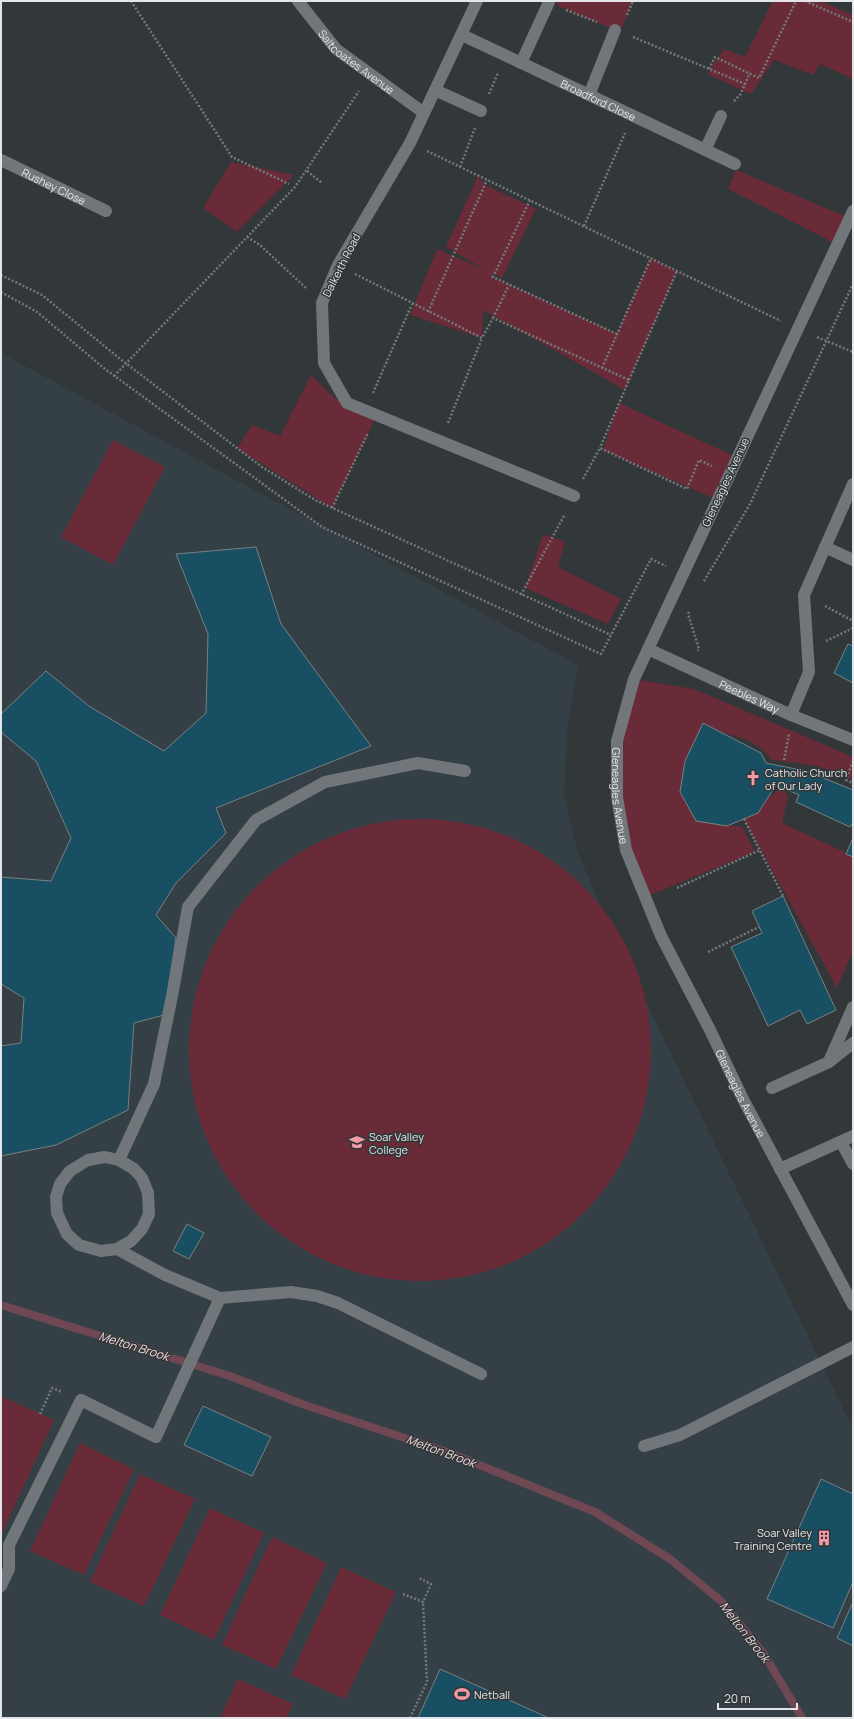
<svg xmlns="http://www.w3.org/2000/svg" width="854" height="1719" font-family="Manrope,sans-serif">
	<style>
		.built { fill: #344046 }
		.green { fill: #692b37 }
		.lines { fill: none; stroke-linecap: round; stroke-linejoin: round }
		.stream { stroke: #704854; stroke-width: 8 }
		.building { fill: #194f63; stroke: #7a8082 }
		.path { stroke: #74787a; stroke-width: 2.5; stroke-dasharray: 2 2; stroke-linecap: butt }
		.minor { stroke: #707679; stroke-width: 12 }
		.labels { text-anchor: middle; dominant-baseline: central; stroke-width: 3; stroke-linejoin: round; paint-order: stroke }
		.street-label { font-size: 11px; fill: #e3e6e8; stroke: #323739 }
		.poi-label { font-size: 11px; fill: #e3e6e8; stroke: #323739; text-anchor: start }
		.water-label { font-size: 12px; font-style: italic; fill: #f1d9db; stroke: #323739 }
	</style>
	<rect width="100%" height="100%" fill="#323739"/>
	<path class="built" d="M 1,353 L 578,665 L 567,734 L 564,795 L 577,850 L 611,930 L 853,1429 L 853,1718 L 1,1718 Z"/>
	<path class="green" d="M 558,1 L 633,1 L 620,32 L 556,5 Z
		M 773,1 L 821,1 L 853,15 L 853,79 L 820,64 L 813,75 L 774,60 L 751,94 L 707,74 L 724,49 L 745,57 Z
		M 231,162 L 294,175 L 237,232 L 203,208 Z
		M 736,170 L 847,217 L 834,243 L 728,189 Z
		M 478,176 L 485,185 L 536,209 L 502,278 L 493,273 L 493,277 L 617,334 L 651,258 L 677,271 L 625,390 L 483,310 L 482,338 L 410,315 L 437,249 L 486,270 L 446,247 Z
		M 311,375 L 336,399 L 375,419 L 332,508 L 237,448 L 252,425 L 280,436 Z
		M 619,403 L 734,456 L 713,498 L 603,450 Z
		M 113,440 L 165,467 L 113,565 L 61,537 Z
		M 543,534 L 565,542 L 558,567 L 621,599 L 608,624 L 525,588 Z
		M 634,679 L 694,689 L 853,757 L 853,780 L 817,766 L 772,760 C 756,740 740,737 717,731 L 680,792 L 696,821 L 742,827 L 755,852 L 645,897 L 617,797 L 617,741 Z
		M 782,787 L 788,797 L 782,823 L 853,856 L 853,951 L 837,988 L 744,819 Z
		M189 1050a231 231 0 1 1 462 0a231 231 0 1 1-462 0Z
		M 1,1396 L 54,1420 L 1,1536 Z
		M 80,1443 L 134,1469 L 84,1575 L 30,1551 Z
		M 140,1474 L 195,1499 L 144,1606 L 90,1582 Z
		M 210,1508 L 264,1533 L 214,1640 L 160,1615 Z
		M 272,1537 L 327,1563 L 276,1669 L 222,1645 Z
		M 341,1567 L 396,1592 L 345,1699 L 291,1675 Z
		M 238,1679 L 293,1704 L 286,1718 L 220,1718 Z"/>
	<g class="lines">
		<path class="stream" d="M 1,1305 L 230,1376 L 302,1404 L 450,1453 L 595,1512 L 670,1559 L 721,1601 L 764,1654 L 802,1718"/>
	</g>
	<path class="building" d="M 256,547 L 281,624 L 371,746 L 216,808 L 226,833 L 176,883 L 156,915 L 176,938 L 164,1015 L 134,1023 L 128,1110 L 56,1145 L 1,1156 L 1,1046 L 21,1043 L 24,998 L 1,984 L 1,877 L 51,881 L 71,838 L 36,761 L 1,732 L 1,714 L 46,671 L 89,706 L 164,751 L 206,713 L 208,634 L 176,554 Z
		M 848,644 L 853,646 L 853,683 L 834,673 Z
		M 703,723 L 761,753 L 766,763 L 806,771 L 853,790 L 853,822 L 850,827 L 796,802 L 799,795 L 776,785 L 758,813 L 727,826 L 696,821 L 680,792 L 685,761 Z
		M 853,838 L 853,857 L 846,854 Z
		M 783,896 L 836,1010 L 807,1024 L 800,1010 L 768,1026 L 731,947 L 762,933 L 752,911 Z
		M 187,1224 L 204,1233 L 189,1259 L 173,1251 Z
		M 203,1406 L 271,1437 L 252,1476 L 184,1445 Z
		M 821,1479 L 853,1494 L 853,1582 L 833,1628 L 767,1599 Z
		M 853,1602 L 853,1646 L 837,1638 Z
		M 440,1669 L 549,1718 L 418,1718 Z"/>
	<g class="lines">
		<path class="path" d="M 131,1 L 232,157 L 289,184
			M 805,1 L 853,22
			M 566,10 L 597,22
			M 627,15 L 633,1
			M 633,37 L 745,84
			M 709,69 L 715,57 L 759,78 L 796,1
			M 489,94 L 498,73
			M 734,101 L 740,95 L 750,73
			M 427,151 L 781,321
			M 460,167 L 475,128
			M 307,171 L 322,183
			M 530,200 L 493,277 L 617,334
			M 584,226 L 625,133
			M 247,237 L 260,245 L 307,289
			M 355,274 L 482,338 L 493,318 L 629,380 L 600,448
			M 1,275 L 42,295 L 119,358 L 237,448 L 262,467 L 315,500 L 611,635
			M 1,292 L 37,312 L 105,369 L 322,527 L 601,654 L 651,559 L 666,566
			M 428,312 L 487,180
			M 493,318 L 509,285
			M 817,337 L 853,352
			M 602,368 L 651,258
			M 114,376 L 295,187 L 359,91
			M 629,380 L 677,271
			M 373,393 L 412,304
			M 448,423 L 482,338
			M 583,479 L 600,448 L 687,489 L 699,460 L 712,466
			M 332,508 L 368,433
			M 704,581 L 750,504 L 853,284
			M 521,595 L 565,514
			M 825,606 L 853,621
			M 689,612 L 688,614 L 699,649 L 698,651
			M 826,641 L 853,628
			M 784,760 L 789,734
			M 853,761 L 846,780 L 853,783
			M 744,819 L 783,896
			M 677,888 L 760,850
			M 708,952 L 759,927
			M 40,1414 L 52,1388 L 62,1392
			M 403,1594 L 423,1602 L 431,1584 L 419,1578
			M 410,1718 L 427,1682 L 423,1602"/>
		<g class="minor">
			<path id="s1" d="M 298,1 L 336,49 L 424,113"/>
			<path d="M 477,1 L 410,143 L 338,265 L 322,303 L 324,363 L 347,403 L 574,496"/>
			<path id="s2" d="M 462,35 L 735,164"/>
			<path d="M 521,63 L 549,2"/>
			<path d="M 435,90 L 481,111"/>
			<path d="M 589,95 L 615,30"/>
			<path d="M 705,150 L 721,116"/>
			<path id="s3" d="M 1,160 L 106,211"/>
			<path id="s4" d="M 853,211 L 634,679 L 617,741 L 617,797 L 626,850 L 661,936 L 710,1030 L 744,1101 L 853,1305"/>
			<path d="M 825,547 L 853,560"/>
			<path id="s5" d="M 648,649 L 791,715 L 853,740"/>
			<path d="M 791,715 L 809,672 L 804,595 L 853,484"/>
			<path d="M 830,1059 L 853,1007"/>
			<path d="M 772,1088 L 829,1062 L 853,1043"/>
			<path d="M 841,1142 L 853,1164"/>
			<path d="M 119,1160 L 154,1084 L 172,996 L 188,907 L 256,820 L 325,782 L 418,763 L 465,771"/>
			<path d="M 780,1169 L 853,1136"/>
			<path d="M 117,1249 L 131,1241 L 142,1229 L 149,1214 L 148,1193 L 142,1178 L 134,1169 L 119,1160 L 105,1157 L 88,1160 L 70,1171 L 60,1184 L 56,1197 L 57,1213 L 67,1234 L 79,1245 L 101,1251 L 117,1249 L 165,1275 L 220,1298 L 291,1292 L 317,1296 L 338,1303 L 481,1374"/>
			<path d="M 644,1446 L 680,1435 L 853,1347"/>
			<path d="M 1,1586 L 9,1569 L 9,1545 L 81,1400 L 156,1437 L 220,1298"/>
		</g>
	</g>
	<defs>
		<symbol id="church-bare" viewBox="-9 -9 18 18"><path d="M-1.2-6h2.4v3.5h3.3v2.4h-3.3V6h-2.4V-.1h-3.3v-2.4h3.3Z" fill="#f39aa7" stroke="#323739" stroke-width="2.5" paint-order="stroke"/></symbol>
		<symbol id="school-bare" viewBox="-9 -9 18 18"><path d="M0-5L7-2L0 1L-7-2ZM-4 1L0 2.5L4 1V4Q0 6-4 4Z" fill="#f39aa7" stroke="#323739" stroke-width="2.5" paint-order="stroke"/></symbol>
		<symbol id="building-bare" viewBox="-9 -9 18 18"><path d="M-4-6H4V6H1V3H-1V6H-4ZM-2.5-4.3h1.7v1.8h-1.7ZM.8-4.3h1.7v1.8H.8ZM-2.5-1h1.7V.8h-1.7ZM.8-1h1.7V.8H.8Z" fill="#f39aa7" stroke="#323739" stroke-width="2.5" paint-order="stroke"/></symbol>
		<symbol id="stadium-bare" viewBox="-9 -9 18 18"><path d="M0-5a6.5 5 0 1 0 0 10a6.5 5 0 1 0 0-10ZM-3.5-1.8h7v3.6h-7Z" fill="#f39aa7" stroke="#323739" stroke-width="2.5" paint-order="stroke"/></symbol>
	</defs>
	<g fill-rule="evenodd">
		<use href="#church-bare" x="742" y="767" width="22" height="22"/>
		<use href="#school-bare" x="346" y="1131" width="22" height="22"/>
		<use href="#building-bare" x="813" y="1527" width="22" height="22"/>
		<use href="#stadium-bare" x="451" y="1683" width="22" height="22"/>
	</g>
	<g class="labels">
		<g class="street-label">
			<text stroke="none"><textPath href="#s1" startOffset="85">Saltcoates Avenue</textPath></text>
			<text stroke="none"><textPath href="#s2" startOffset="151">Broadford Close</textPath></text>
			<text stroke="none"><textPath href="#s3" startOffset="59">Rushey Close</textPath></text>
			<text transform="translate(341 265) rotate(-63)">Dalkeith Road</text>
			<text transform="translate(725 482) rotate(-65)">Gleneagles Avenue</text>
			<text stroke="none"><textPath href="#s5" startOffset="112">Peebles Way</textPath></text>
			<text stroke="none"><textPath href="#s4" startOffset="636">Gleneagles Avenue</textPath></text>
			<text stroke="none"><textPath href="#s4" startOffset="960">Gleneagles Avenue</textPath></text>
		</g>
		<g class="poi-label">
			<text x="765" y="772">Catholic Church<tspan x="765" dy="13">of Our Lady</tspan></text>
			<text x="369" y="1136">Soar Valley<tspan x="369" dy="13">College</tspan></text>
			<text x="812" y="1532" text-anchor="end">Soar Valley<tspan x="812" dy="13">Training Centre</tspan></text>
			<text x="474" y="1694">Netball</text>
		</g>
		<g class="water-label">
			<text transform="translate(134 1346) rotate(17)">Melton Brook</text>
			<text transform="translate(441 1451) rotate(20)">Melton Brook</text>
			<text transform="translate(745 1632) rotate(52)">Melton Brook</text>
		</g>
	</g>
	<rect width="854" height="1719" fill="none" stroke="#e3e6e8" stroke-width="4"/>
	<path d="M718 1703v6h79v-6" fill="none" stroke="#e3e6e8" stroke-width="2"/>
	<text x="724" y="1703" font-size="12" fill="#e3e6e8" stroke="#323739" stroke-width="3" paint-order="stroke">20 m</text>
</svg>
